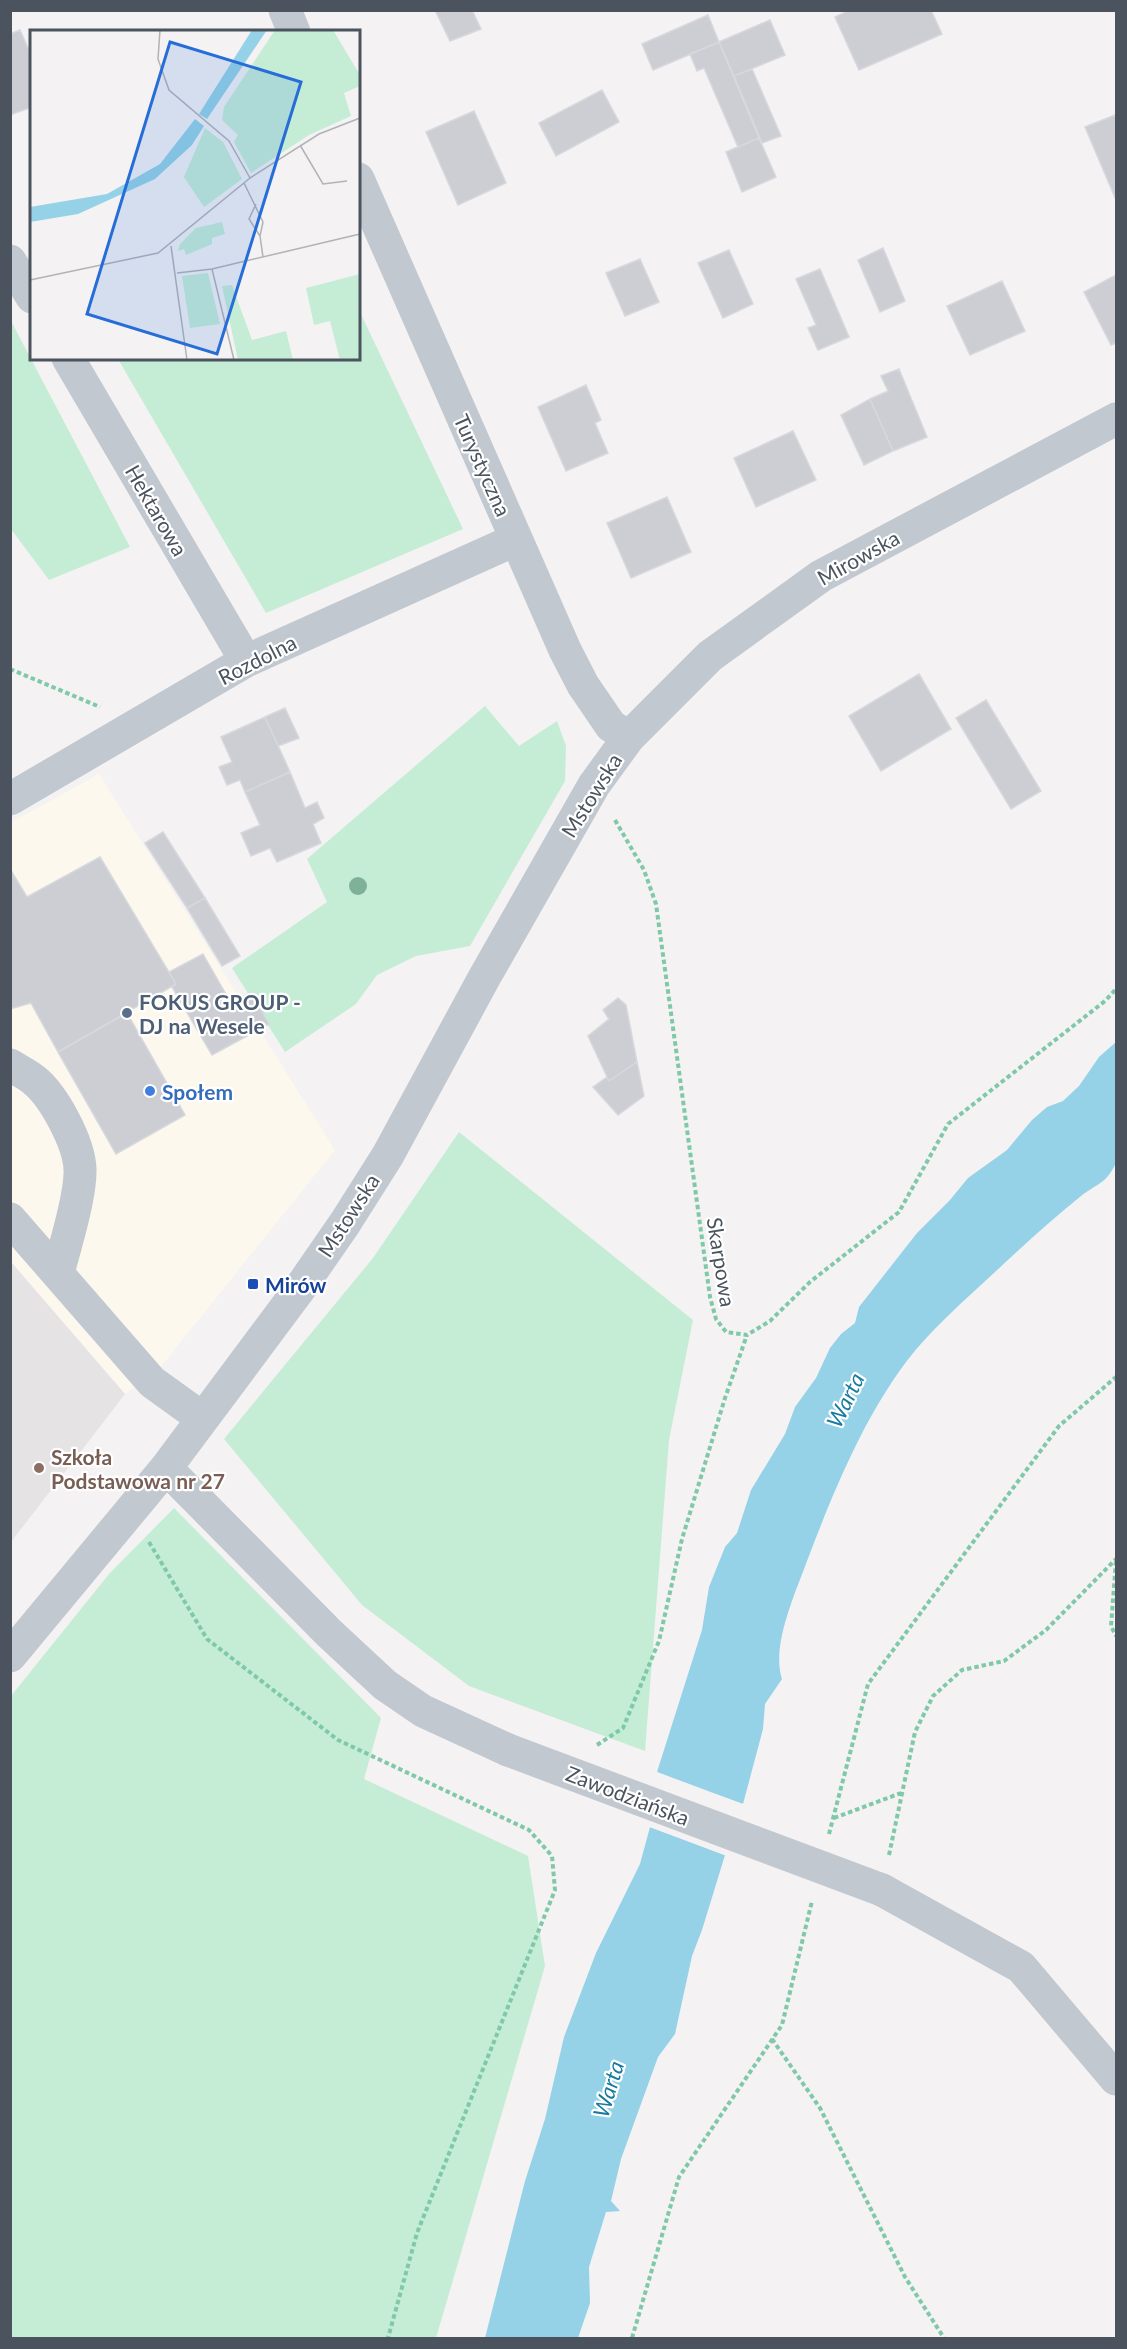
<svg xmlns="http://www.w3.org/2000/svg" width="1127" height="2349" font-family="Lato,sans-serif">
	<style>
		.commercial { fill: #fcf8ee }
		.education { fill: #e5e3e3 }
		.green { fill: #c5edd6 }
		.water { fill: #95d2e7 }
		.pier { fill: #f4f2f2 }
		.building { fill: #ccced4; stroke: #d6d8dd; stroke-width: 1.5 }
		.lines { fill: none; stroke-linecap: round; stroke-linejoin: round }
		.path { stroke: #7fc9a8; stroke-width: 4; stroke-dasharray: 4.5 3; stroke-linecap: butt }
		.minor { stroke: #c1c8cf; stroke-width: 33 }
		.minor-bridge { stroke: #c1c8cf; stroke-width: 33 }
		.tree { fill: #7fb19a }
		.service-dot { fill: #5c6f8a; stroke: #fff; stroke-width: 2 }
		.shop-dot { fill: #3f7fe0; stroke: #fff; stroke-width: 2 }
		.transit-dot { fill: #1a4fb4; stroke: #fff; stroke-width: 2 }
		.education-dot { fill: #8d6e63; stroke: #fff; stroke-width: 2 }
		.labels { text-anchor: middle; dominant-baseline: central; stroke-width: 4.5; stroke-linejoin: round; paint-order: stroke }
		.street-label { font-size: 21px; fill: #4b545e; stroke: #fff }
		.service-label { font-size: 21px; font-weight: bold; fill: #4e5e75; stroke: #fff; text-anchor: start }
		.shop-label { font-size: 21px; font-weight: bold; fill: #366cbe; stroke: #fff; text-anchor: start }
		.transit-label { font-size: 21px; font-weight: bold; fill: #164399; stroke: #fff; text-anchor: start }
		.education-label { font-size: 21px; font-weight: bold; fill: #785e54; stroke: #fff; text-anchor: start }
		.water-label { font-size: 22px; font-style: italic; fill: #177b9e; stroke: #fff }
		.inset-road { fill: none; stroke: #b0b3b7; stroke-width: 1.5 }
		.view { fill: #276dd8; fill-opacity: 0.15; stroke: #276dd8; stroke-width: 3 }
		.inset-edge { fill: none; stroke: #4b545e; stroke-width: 3 }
	</style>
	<rect width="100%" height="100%" fill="#f4f2f2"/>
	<path class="commercial" d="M 99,774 L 335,1150 L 159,1369 L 125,1394 L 11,1261 L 10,823 Z"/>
	<path class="education" d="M 10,1261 L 125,1394 L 11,1542 L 10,1542 Z"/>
	<path class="green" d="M 359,310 L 463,529 L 266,613 L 118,359 L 358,358 Z
		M 11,321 L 130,547 L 49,580 L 11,529 Z
		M 485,706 L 519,746 L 557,721 L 566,746 L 565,781 L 470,946 L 416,956 L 377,975 L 356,1004 L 285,1052 L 232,968 L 327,902 L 307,859 Z
		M 459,1132 L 693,1320 L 669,1440 L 645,1751 L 469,1686 L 362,1605 L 224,1439 L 373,1258 Z
		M 174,1508 L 381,1718 L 364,1779 L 528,1856 L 545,1966 L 436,2338 L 11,2338 L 11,1696 L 109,1574 Z"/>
	<path class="water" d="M 1116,1042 L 1116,1163 C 1105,1185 1099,1182 1081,1196 C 1051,1220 1023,1246 995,1272 C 965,1300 931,1329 906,1362 C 862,1421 833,1493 807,1561 C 795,1594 771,1646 782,1679 L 765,1704 L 763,1729 L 743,1804 L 657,1772 L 702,1630 L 709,1587 L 725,1547 L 737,1533 L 751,1490 L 785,1434 L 795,1407 L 816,1378 L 830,1348 L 841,1334 L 855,1323 L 859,1307 L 917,1233 L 950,1200 L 968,1178 L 1007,1150 L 1032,1120 L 1047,1107 L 1063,1101 L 1079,1086 L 1099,1057 Z
		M 650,1827 L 725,1855 L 702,1930 L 692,1956 L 675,2034 L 658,2057 L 621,2159 L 611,2201 L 620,2211 L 606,2212 L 589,2267 L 590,2303 L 578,2338 L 485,2338 L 525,2181 L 545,2119 L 564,2037 L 596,1953 L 640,1864 Z"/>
	<path class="pier" d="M 654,1771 L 700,1789 L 746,1805 L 742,1807 L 699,1792 L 656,1774 Z
		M 651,1824 L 726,1852 L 727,1856 L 647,1826 Z"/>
	<path class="building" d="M 435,10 L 472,10 L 481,29 L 450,41 Z
		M 850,10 L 931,10 L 942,34 L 859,70 L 835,17 Z
		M 708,15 L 719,42 L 653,70 L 642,44 Z
		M 770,20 L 785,55 L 734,76 L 719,42 Z
		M 20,30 L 28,48 L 32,47 L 32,107 L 10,115 L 10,34 Z
		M 719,42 L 759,138 L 738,147 L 704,68 L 697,71 L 690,54 Z
		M 752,69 L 781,136 L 762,143 L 734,76 Z
		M 602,90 L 619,122 L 556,156 L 539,123 Z
		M 474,111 L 506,183 L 458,205 L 426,132 Z
		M 1115,115 L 1116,119 L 1116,200 L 1085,127 Z
		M 759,138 L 776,177 L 742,192 L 726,152 Z
		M 883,248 L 905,301 L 880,312 L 858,260 Z
		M 729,250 L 753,304 L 723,318 L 698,263 Z
		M 640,259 L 659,302 L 625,316 L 606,273 Z
		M 820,269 L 849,337 L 818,350 L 808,328 L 816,325 L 796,279 Z
		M 1116,275 L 1116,343 L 1111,345 L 1084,292 Z
		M 1002,281 L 1025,331 L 970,355 L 947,306 Z
		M 899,369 L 927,437 L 893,451 L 870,399 L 888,391 L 881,376 Z
		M 586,385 L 601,420 L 595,423 L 608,453 L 566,471 L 538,407 Z
		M 870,399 L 893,451 L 864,465 L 841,415 Z
		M 793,431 L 816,480 L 756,507 L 734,458 Z
		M 667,497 L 691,552 L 631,578 L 607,523 Z
		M 919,674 L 951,729 L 881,771 L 849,716 Z
		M 986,700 L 1041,791 L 1011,809 L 956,718 Z
		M 285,708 L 299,738 L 278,746 L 265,717 Z
		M 265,717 L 290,772 L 245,792 L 240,780 L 227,785 L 219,767 L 232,762 L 221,737 Z
		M 290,772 L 305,808 L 317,802 L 324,818 L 313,824 L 321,843 L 277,862 L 270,848 L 251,856 L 241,833 L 260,825 L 245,792 Z
		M 163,832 L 205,898 L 187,908 L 145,843 Z
		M 100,857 L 176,984 L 58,1052 L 31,1003 L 10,1009 L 10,873 L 12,872 L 27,897 Z
		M 205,898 L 240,956 L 222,966 L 187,908 Z
		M 203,954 L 231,1003 L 251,992 L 269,1024 L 212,1055 L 172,987 L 176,984 L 169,972 Z
		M 618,998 L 626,1005 L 637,1062 L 609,1081 L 588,1036 L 609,1019 L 603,1010 Z
		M 127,1013 L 185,1115 L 116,1154 L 58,1052 Z
		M 637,1062 L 644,1096 L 618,1115 L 593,1087 L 607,1077 L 609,1081 Z"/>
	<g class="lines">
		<path class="path" d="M 10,669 L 100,707
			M 615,820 L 644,870 L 656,904 L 710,1297 L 716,1319 L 726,1332 L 747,1335 L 770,1321 L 810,1282 L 899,1212 L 948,1124 L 1105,1001 L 1116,989
			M 149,1542 L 207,1639 L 338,1740 L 529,1830 L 552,1856 L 555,1890 L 417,2233 L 388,2338
			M 1116,1561 L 1111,1626 L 1116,1636
			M 597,1745 L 623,1728 L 659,1641 L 682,1539 L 725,1398 L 747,1335
			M 834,1818 L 901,1793
			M 829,1834 L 868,1684 L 1059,1426 L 1116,1377
			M 889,1855 L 915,1732 L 933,1696 L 962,1670 L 1004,1661 L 1046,1630 L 1116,1559
			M 772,2039 L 820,2108 L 905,2277 L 944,2338
			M 632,2338 L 679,2177 L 782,2025 L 812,1901"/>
		<path class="minor" d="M 285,10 L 294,32
			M 358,179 L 565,650 L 583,685 L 611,726 L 629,737
			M 10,261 L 32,297
			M 68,358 L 246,661
			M 10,799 L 246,661 L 515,540
			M 10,1065 C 18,1070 27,1074 34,1080 C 54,1096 79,1143 80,1169 C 81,1195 65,1246 58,1273
			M 10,1219 L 152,1382 L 202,1418
			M 166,1468 L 329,1633 L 385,1685 L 423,1711 L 508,1750
			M 10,1656 L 166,1468 L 298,1291 L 345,1223 L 388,1155 L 484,978 L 594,785 L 629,737 L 710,656 L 821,576 L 1116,419
			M 882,1890 L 1021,1967 L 1116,2079"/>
		<path class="minor-bridge" d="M 508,1750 L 882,1890"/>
	</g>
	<circle class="tree" cx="358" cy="886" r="9"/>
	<circle class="service-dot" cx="127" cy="1013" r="6"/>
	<circle class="shop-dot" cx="150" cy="1091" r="6"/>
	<rect class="transit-dot" x="247" y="1278" width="12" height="12" rx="3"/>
	<circle class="education-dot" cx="39" cy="1468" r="6"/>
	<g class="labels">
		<g class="street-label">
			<text transform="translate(483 465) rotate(66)">Turystyczna</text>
			<text transform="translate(157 510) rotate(60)">Hektarowa</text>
			<text transform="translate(858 557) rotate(-29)">Mirowska</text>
			<text transform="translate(257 659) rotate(-27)">Rozdolna</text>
			<text transform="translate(591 795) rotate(-58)">Mstowska</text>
			<text transform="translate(348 1215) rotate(-57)">Mstowska</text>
			<text transform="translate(722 1262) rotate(81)">Skarpowa</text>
			<text transform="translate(628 1795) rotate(21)">Zawodziańska</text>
		</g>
		<g class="service-label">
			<text x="139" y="1001">FOKUS GROUP -<tspan x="139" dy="24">DJ na Wesele</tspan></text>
		</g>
		<g class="shop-label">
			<text x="162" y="1091">Społem</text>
		</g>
		<g class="transit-label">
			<text x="265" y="1284">Mirów</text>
		</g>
		<g class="education-label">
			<text x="51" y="1456">Szkoła<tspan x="51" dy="24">Podstawowa nr 27</tspan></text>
		</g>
		<g class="water-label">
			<text transform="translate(845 1400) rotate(-64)">Warta</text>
			<text transform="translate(608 2089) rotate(-73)">Warta</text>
		</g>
	</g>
	<g transform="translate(30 30)">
		<rect width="330" height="330" fill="#f4f2f2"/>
		<path d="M 245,0 L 303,0 L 330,45 L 330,56 L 314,63 L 321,86 L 279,105 L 221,143 L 204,112 L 208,105 L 192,90 L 194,77 ZM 175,98 L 193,112 L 212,149 L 174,177 L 154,147 ZM 192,192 L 195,204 L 182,208 L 182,214 L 156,225 L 154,219 L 148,221 L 150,214 L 166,198 ZM 178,243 L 190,294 L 160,298 L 152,246 ZM 330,244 L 330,330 L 310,330 L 300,291 L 284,295 L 276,258 ZM 202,255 L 222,310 L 256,301 L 263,330 L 208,330 L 192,256 Z" fill="#c5edd6"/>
		<path d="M 222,0 L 237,0 L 177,89 L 169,84 ZM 165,89 L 174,96 L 162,115 L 125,149 L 48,184 L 0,192 L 0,177 L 77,164 L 130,134 Z" fill="#95d2e7"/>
		<path class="inset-road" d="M 130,0 L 128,29 L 139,60 L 199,111 L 220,148M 270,115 L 293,154 L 317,151M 214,153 L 233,192 L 230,206 L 233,227M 226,174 L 219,189 L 230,206M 141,216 L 157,330M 182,239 L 204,330M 147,243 L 182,239 L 330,204M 0,250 L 128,223 L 220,148 L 289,104 L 330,88"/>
		<path class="view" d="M 140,12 L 271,52 L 187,324 L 57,284 Z"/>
		<rect width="330" height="330" class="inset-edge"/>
	</g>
	<rect width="1127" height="2349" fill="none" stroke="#4b545e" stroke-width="24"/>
</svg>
